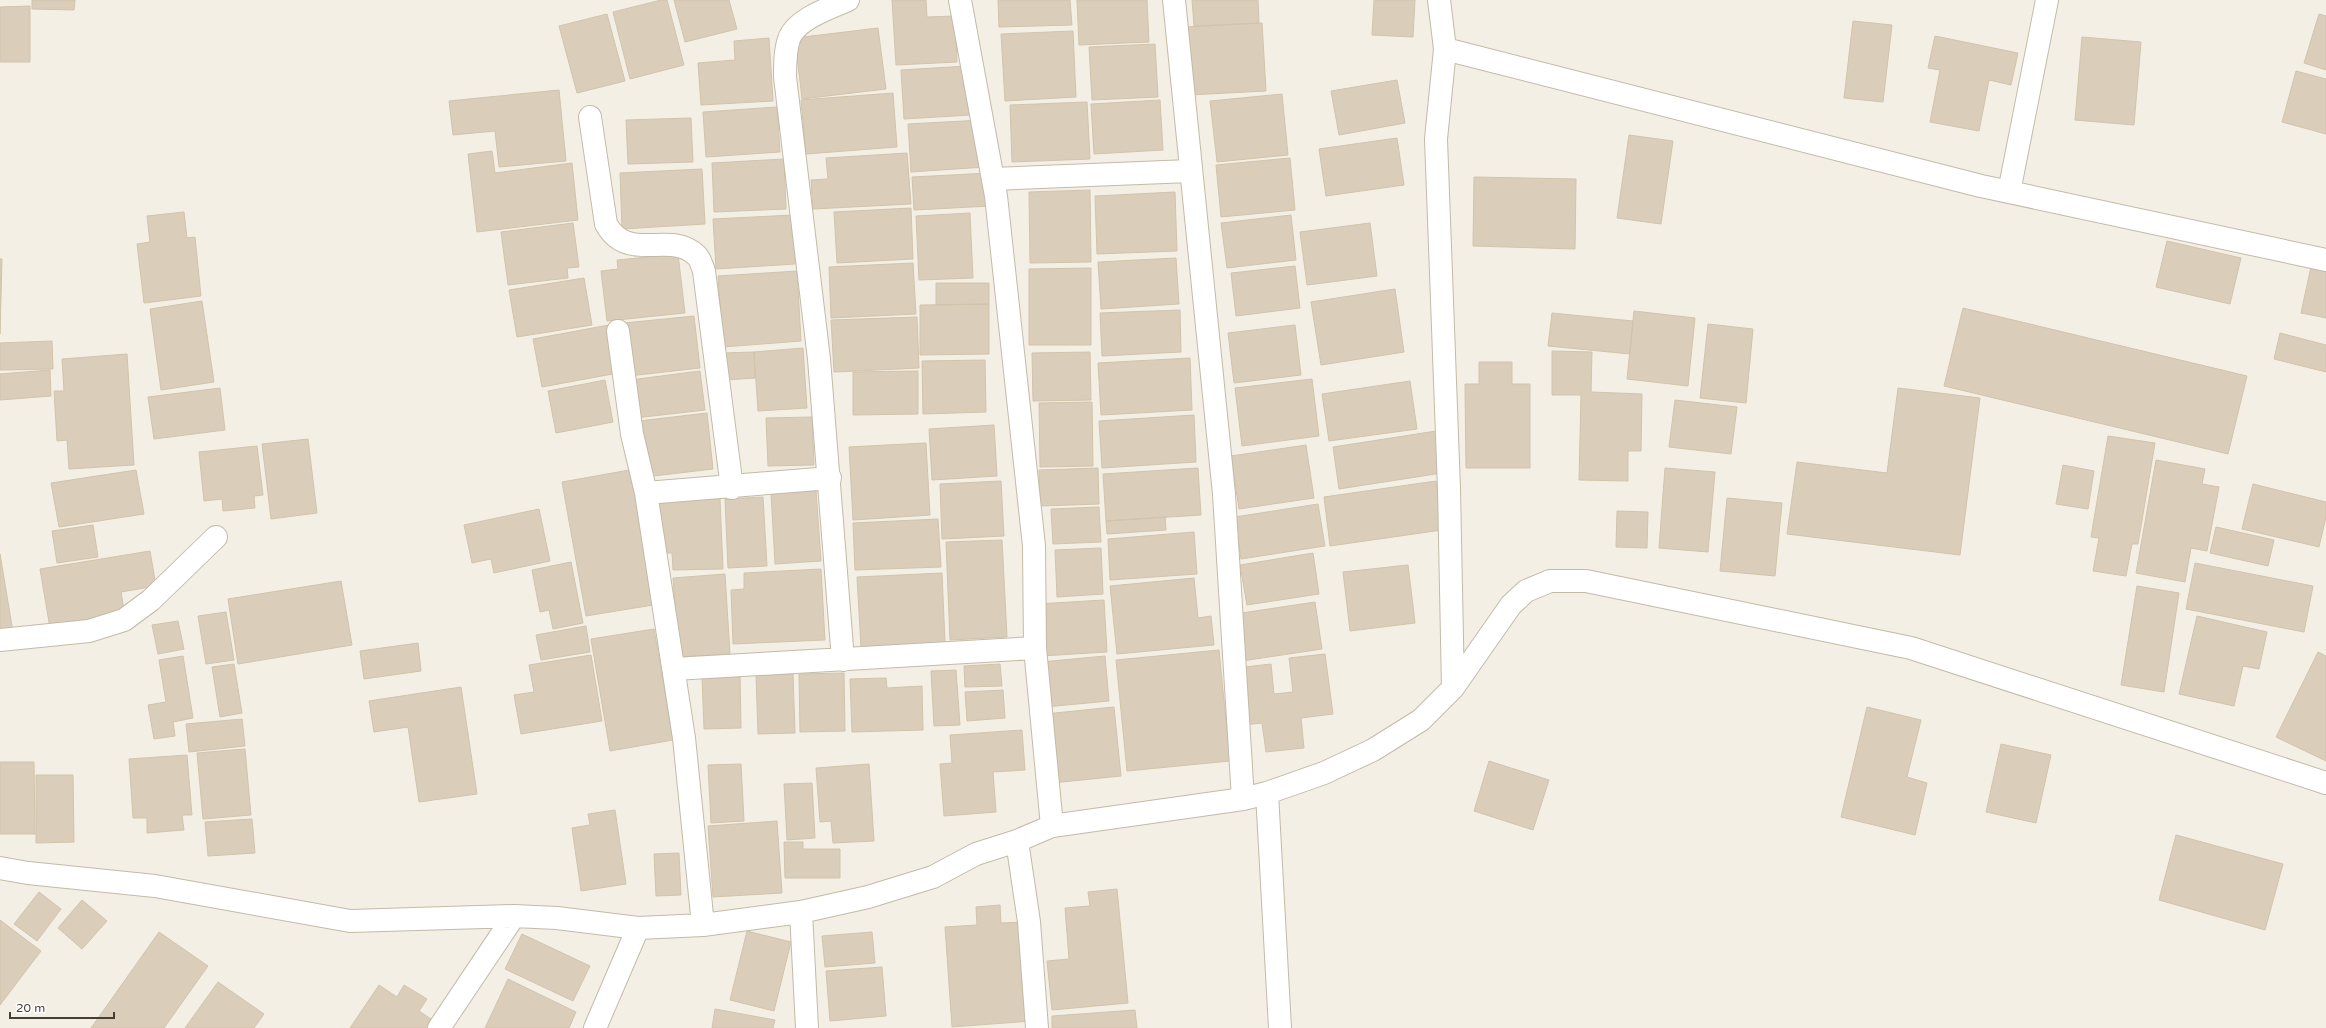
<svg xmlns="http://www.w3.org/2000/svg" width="2326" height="1028" font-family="'Varela Round',sans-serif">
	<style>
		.building { fill: #dacebb; stroke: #d2c3ab }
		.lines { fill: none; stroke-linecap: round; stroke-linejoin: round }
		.street-casing { stroke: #c3baa9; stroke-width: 24 }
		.street { stroke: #fff; stroke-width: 22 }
	</style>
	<rect width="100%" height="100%" fill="#f4efe4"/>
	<path class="building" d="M 32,0 L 75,0 L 74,10 L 32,9 Z
		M 661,0 L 667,0 L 684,65 L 630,79 L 613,12 Z
		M 674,0 L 729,0 L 737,29 L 685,42 Z
		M 892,0 L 926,0 L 927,17 L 955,16 L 957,62 L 896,65 Z
		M 998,0 L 1070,0 L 1072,25 L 999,27 Z
		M 1077,0 L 1147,0 L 1149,42 L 1079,45 Z
		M 1192,0 L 1258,0 L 1259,23 L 1194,26 Z
		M 1374,0 L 1415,0 L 1413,37 L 1372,35 Z
		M 30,6 L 30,62 L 0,62 L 0,7 Z
		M 607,14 L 625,81 L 577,93 L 559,26 Z
		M 2319,14 L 2326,16 L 2326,70 L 2304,63 Z
		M 1853,21 L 1892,25 L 1883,102 L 1844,98 Z
		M 1262,23 L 1266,91 L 1189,95 L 1185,27 Z
		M 878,28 L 886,89 L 802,99 L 795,38 Z
		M 1073,31 L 1076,97 L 1005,101 L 1001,34 Z
		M 1935,36 L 2018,53 L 2011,85 L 1989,80 L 1979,131 L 1930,122 L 1940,70 L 1928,68 Z
		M 2082,37 L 2141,42 L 2134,125 L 2075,120 Z
		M 769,38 L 773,101 L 701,105 L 698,63 L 735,60 L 734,41 Z
		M 1155,44 L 1158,97 L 1092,100 L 1089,47 Z
		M 967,66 L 970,115 L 904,119 L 901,70 Z
		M 2296,71 L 2326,79 L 2326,134 L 2282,122 Z
		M 1397,80 L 1405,123 L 1339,135 L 1331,91 Z
		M 559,90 L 566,161 L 499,167 L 495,131 L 453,135 L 449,101 Z
		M 893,93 L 897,147 L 806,154 L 801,100 Z
		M 1282,94 L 1288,155 L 1217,162 L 1210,101 Z
		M 1160,100 L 1163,150 L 1094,154 L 1091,104 Z
		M 1087,102 L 1090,159 L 1012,162 L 1010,105 Z
		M 777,107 L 780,152 L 706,157 L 703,112 Z
		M 691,118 L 693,162 L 628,164 L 626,120 Z
		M 982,120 L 985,167 L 911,172 L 908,124 Z
		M 1629,135 L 1673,141 L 1661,224 L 1617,218 Z
		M 1397,138 L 1404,185 L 1326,196 L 1319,149 Z
		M 492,151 L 495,173 L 572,163 L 578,220 L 477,232 L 468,154 Z
		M 907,153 L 911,204 L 813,209 L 811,180 L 828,179 L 826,158 Z
		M 1290,158 L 1295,210 L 1221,217 L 1216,165 Z
		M 784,159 L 786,209 L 714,212 L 712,163 Z
		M 702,169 L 705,224 L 622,229 L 620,173 Z
		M 990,173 L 991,206 L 914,210 L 912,177 Z
		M 1474,177 L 1576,179 L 1575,249 L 1473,246 Z
		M 1090,190 L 1091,262 L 1030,263 L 1029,192 Z
		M 1175,192 L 1177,251 L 1097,254 L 1095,196 Z
		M 911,208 L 913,259 L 837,263 L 834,212 Z
		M 184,212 L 187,238 L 195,237 L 201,296 L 144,303 L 137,244 L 150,242 L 147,216 Z
		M 970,213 L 973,278 L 919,280 L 916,216 Z
		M 793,215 L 795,264 L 716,269 L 713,219 Z
		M 1291,215 L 1296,260 L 1227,268 L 1221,223 Z
		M 573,223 L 579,267 L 567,268 L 568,278 L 508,285 L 501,232 Z
		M 1370,223 L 1377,276 L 1307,285 L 1300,232 Z
		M 2167,241 L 2241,258 L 2230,304 L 2156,287 Z
		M 678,254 L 685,313 L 607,321 L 601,271 L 618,269 L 617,260 Z
		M 1176,258 L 1179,304 L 1101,309 L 1098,262 Z
		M 0,259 L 2,259 L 0,334 Z
		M 2312,262 L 2326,265 L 2326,318 L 2301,313 Z
		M 913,263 L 916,314 L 831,318 L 829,267 Z
		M 1295,266 L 1300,308 L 1236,316 L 1231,273 Z
		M 1091,268 L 1091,345 L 1029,345 L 1029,269 Z
		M 797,271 L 801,341 L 723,347 L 718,276 Z
		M 584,278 L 592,325 L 517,337 L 509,290 Z
		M 936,283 L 989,283 L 989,304 L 936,305 Z
		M 1395,289 L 1404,352 L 1321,365 L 1311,302 Z
		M 202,301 L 214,382 L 161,390 L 150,309 Z
		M 989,304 L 989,354 L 920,355 L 920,305 Z
		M 1963,308 L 2247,376 L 2228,454 L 1944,386 Z
		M 1180,310 L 1181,352 L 1102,356 L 1100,313 Z
		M 1634,311 L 1695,318 L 1688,386 L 1627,379 Z
		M 1552,313 L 1633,321 L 1630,354 L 1548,346 Z
		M 694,316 L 700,368 L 629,376 L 624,323 Z
		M 917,317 L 919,368 L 834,372 L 831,320 Z
		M 1708,324 L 1753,329 L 1746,403 L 1700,398 Z
		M 609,325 L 618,373 L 542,387 L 533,339 Z
		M 1295,325 L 1301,375 L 1234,383 L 1228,333 Z
		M 2280,333 L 2326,345 L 2326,372 L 2274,359 Z
		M 52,341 L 53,369 L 0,370 L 0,343 Z
		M 803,348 L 807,408 L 758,411 L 754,352 Z
		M 1552,351 L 1592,352 L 1591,392 L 1642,394 L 1641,451 L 1628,451 L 1628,481 L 1579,480 L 1581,395 L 1552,395 Z
		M 754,352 L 755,378 L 725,380 L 724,353 Z
		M 1090,352 L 1091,400 L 1033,401 L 1032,353 Z
		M 127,354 L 134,465 L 69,469 L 67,440 L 57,441 L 54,391 L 64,391 L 62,359 Z
		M 1190,358 L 1192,410 L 1101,415 L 1098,363 Z
		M 985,360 L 986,412 L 923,414 L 922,361 Z
		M 1479,362 L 1512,362 L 1512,384 L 1530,384 L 1530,468 L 1466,468 L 1465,384 L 1479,384 Z
		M 50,370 L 51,396 L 0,400 L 0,374 Z
		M 700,371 L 705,410 L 635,418 L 630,380 Z
		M 918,371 L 918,414 L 853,415 L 853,372 Z
		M 1312,379 L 1319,436 L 1242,446 L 1235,388 Z
		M 605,380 L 613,422 L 556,433 L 548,391 Z
		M 1410,381 L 1417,429 L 1329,441 L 1322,394 Z
		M 220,388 L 225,430 L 154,439 L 148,397 Z
		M 1898,388 L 1980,398 L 1960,555 L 1787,534 L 1797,462 L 1887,473 Z
		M 1675,400 L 1737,407 L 1731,454 L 1669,447 Z
		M 1092,402 L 1093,466 L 1040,467 L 1039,403 Z
		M 707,413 L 713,469 L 645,477 L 639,421 Z
		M 1194,415 L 1196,462 L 1102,468 L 1099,421 Z
		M 812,417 L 814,465 L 768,466 L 766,418 Z
		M 994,425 L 997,476 L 932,480 L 929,429 Z
		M 1436,431 L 1442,473 L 1339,489 L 1333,447 Z
		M 2108,436 L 2155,443 L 2138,544 L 2132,544 L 2126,576 L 2093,571 L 2099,538 L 2091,537 Z
		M 308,439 L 317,513 L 271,519 L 262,444 Z
		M 926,443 L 930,515 L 853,520 L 849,447 Z
		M 1306,445 L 1314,498 L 1239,509 L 1231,456 Z
		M 257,446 L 263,495 L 254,496 L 255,508 L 223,511 L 222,499 L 204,501 L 199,452 Z
		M 2156,460 L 2205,469 L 2202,484 L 2219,487 L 2207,551 L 2191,548 L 2185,582 L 2136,573 Z
		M 2063,465 L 2094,471 L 2088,509 L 2056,504 Z
		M 1098,468 L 1099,504 L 1040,506 L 1039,470 Z
		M 1198,468 L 1201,515 L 1106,521 L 1103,474 Z
		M 1665,468 L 1715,472 L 1708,552 L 1659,548 Z
		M 635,469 L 659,604 L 586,616 L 562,482 Z
		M 136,470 L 144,514 L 59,527 L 51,483 Z
		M 1001,481 L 1004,536 L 942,539 L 940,484 Z
		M 1436,481 L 1442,530 L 1330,546 L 1324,497 Z
		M 2253,484 L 2326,502 L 2326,517 L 2319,547 L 2242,529 Z
		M 816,491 L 821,561 L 775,564 L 771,493 Z
		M 763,497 L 767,566 L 728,568 L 725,499 Z
		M 1727,498 L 1782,503 L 1775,576 L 1720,571 Z
		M 720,499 L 723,569 L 673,570 L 672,553 L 659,553 L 657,501 Z
		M 1318,504 L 1325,546 L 1241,559 L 1235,517 Z
		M 1099,507 L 1101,542 L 1053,544 L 1051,509 Z
		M 539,509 L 550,561 L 494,573 L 491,559 L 472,563 L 464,525 Z
		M 1617,511 L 1648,512 L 1647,548 L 1616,547 Z
		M 1165,517 L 1166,530 L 1107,534 L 1106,521 Z
		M 938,519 L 941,567 L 855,570 L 853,523 Z
		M 93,525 L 98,557 L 57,563 L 52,531 Z
		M 2216,527 L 2274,540 L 2268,566 L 2210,553 Z
		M 1194,532 L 1197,574 L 1110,580 L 1108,539 Z
		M 1002,540 L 1007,637 L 950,640 L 946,542 Z
		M 1101,548 L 1103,594 L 1057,597 L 1055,550 Z
		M 150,551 L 156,586 L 121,592 L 125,616 L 50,628 L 40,569 Z
		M 1313,553 L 1319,594 L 1247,605 L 1240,565 Z
		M 0,554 L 13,632 L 0,634 Z
		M 571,562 L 583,623 L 553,629 L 549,610 L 540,612 L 532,570 Z
		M 2195,563 L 2313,586 L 2304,632 L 2186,609 Z
		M 1408,565 L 1415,623 L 1350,631 L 1343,572 Z
		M 821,569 L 825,640 L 733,644 L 731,590 L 744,589 L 744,573 Z
		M 942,573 L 945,643 L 861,647 L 857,577 Z
		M 725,574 L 730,654 L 679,657 L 673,578 Z
		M 1194,578 L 1198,618 L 1211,616 L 1214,645 L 1117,654 L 1110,586 Z
		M 341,581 L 352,645 L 238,664 L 228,599 Z
		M 2137,586 L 2179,593 L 2164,692 L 2121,685 Z
		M 1104,600 L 1107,652 L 1041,656 L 1037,604 Z
		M 1315,602 L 1322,649 L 1242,661 L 1235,614 Z
		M 226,612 L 234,660 L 206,664 L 198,616 Z
		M 2197,616 L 2267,632 L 2259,669 L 2243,666 L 2234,706 L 2179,694 Z
		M 178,621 L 184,649 L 158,654 L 152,625 Z
		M 586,626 L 590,652 L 541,660 L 536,635 Z
		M 654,629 L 673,740 L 610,751 L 591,639 Z
		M 418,643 L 421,671 L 364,679 L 360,651 Z
		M 1219,650 L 1230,761 L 1127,771 L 1116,660 Z
		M 2318,652 L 2326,656 L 2326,761 L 2276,737 Z
		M 1325,654 L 1333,714 L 1301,718 L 1304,748 L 1266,752 L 1262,723 L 1243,725 L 1236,668 L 1271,664 L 1274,694 L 1293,692 L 1289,658 Z
		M 591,655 L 602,721 L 521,734 L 514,695 L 534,692 L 529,665 Z
		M 183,656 L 193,718 L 173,722 L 175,736 L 154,739 L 148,705 L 166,702 L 159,660 Z
		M 1105,656 L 1109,701 L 1045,707 L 1041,662 Z
		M 234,664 L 242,713 L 220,717 L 212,667 Z
		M 1000,664 L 1002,686 L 965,687 L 964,666 Z
		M 956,670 L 960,725 L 934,726 L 931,671 Z
		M 844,673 L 845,731 L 800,732 L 799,674 Z
		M 793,674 L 795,733 L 758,734 L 756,675 Z
		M 740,675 L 741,728 L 704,729 L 702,676 Z
		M 886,678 L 887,688 L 922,686 L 923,730 L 852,732 L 850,679 Z
		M 461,687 L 477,794 L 419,802 L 408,727 L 374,732 L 369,701 Z
		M 1003,690 L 1005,718 L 967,721 L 965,692 Z
		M 1114,707 L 1121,776 L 1052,783 L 1045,714 Z
		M 1867,707 L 1921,720 L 1907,777 L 1927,783 L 1915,835 L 1841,817 Z
		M 242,719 L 245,746 L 189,752 L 186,724 Z
		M 1022,730 L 1025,770 L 993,772 L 996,812 L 944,816 L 940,764 L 952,763 L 950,735 Z
		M 2001,744 L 2051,755 L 2036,823 L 1986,812 Z
		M 245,749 L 251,815 L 203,819 L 197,753 Z
		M 187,755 L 192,815 L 182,815 L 184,830 L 147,833 L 147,818 L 133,818 L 129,759 Z
		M 1489,761 L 1549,780 L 1533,830 L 1474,811 Z
		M 0,762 L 34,762 L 35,834 L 0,834 Z
		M 741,764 L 744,821 L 711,823 L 708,765 Z
		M 869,764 L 874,841 L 833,843 L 831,821 L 820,822 L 816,768 Z
		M 36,775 L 73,775 L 74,842 L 36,843 Z
		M 812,783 L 815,838 L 787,840 L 784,784 Z
		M 615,810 L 626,884 L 581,891 L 572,828 L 590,825 L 588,814 Z
		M 252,819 L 255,853 L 208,856 L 205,822 Z
		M 777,821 L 782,893 L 713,897 L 708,826 Z
		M 2176,835 L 2283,864 L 2265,930 L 2159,900 Z
		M 784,842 L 803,842 L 803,849 L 840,849 L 840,878 L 785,878 Z
		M 679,853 L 681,895 L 656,896 L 654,854 Z
		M 1117,889 L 1128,1003 L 1052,1010 L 1047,961 L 1069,959 L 1065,908 L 1090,906 L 1088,892 Z
		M 39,892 L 61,909 L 37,941 L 14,924 Z
		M 82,900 L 107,921 L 82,949 L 58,928 Z
		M 1000,905 L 1001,923 L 1025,922 L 1032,1021 L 952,1027 L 945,927 L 977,925 L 976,907 Z
		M 0,920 L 41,951 L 0,1005 Z
		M 747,931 L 791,942 L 774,1011 L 730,1000 Z
		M 159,932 L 208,966 L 164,1028 L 91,1028 Z
		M 872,932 L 875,963 L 825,967 L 822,936 Z
		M 522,934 L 590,966 L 573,1001 L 505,969 Z
		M 882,967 L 886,1016 L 830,1021 L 826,971 Z
		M 508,979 L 576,1012 L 569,1028 L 485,1028 Z
		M 218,982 L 264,1014 L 254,1028 L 185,1028 Z
		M 379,985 L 397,997 L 404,985 L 427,999 L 419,1011 L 434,1021 L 430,1028 L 350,1028 Z
		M 715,1009 L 775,1020 L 773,1028 L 712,1028 Z
		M 1135,1010 L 1137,1028 L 1052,1028 L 1052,1016 Z"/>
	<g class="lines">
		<defs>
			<path id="street" d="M 960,0 L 996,196 L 1034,546 L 1035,648 L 1052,826
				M 1174,0 L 1224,494 L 1243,799
				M 1439,0 L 1445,49 L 1436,139 L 1449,489 L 1453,688
				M 1445,49 L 1981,186 L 2326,260
				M 590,117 L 606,224 C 628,264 670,230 696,255 C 700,258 702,266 704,271 L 732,488
				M 993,179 L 1190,171
				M 2009,192 L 2047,0
				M 618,331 L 632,434 L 646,493 L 684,738 L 703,925
				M 646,493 L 830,478
				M 0,640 L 89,631 L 124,620 L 151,600 L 216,537
				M 843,660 L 819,359 L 785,77 C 785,64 785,51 789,39 C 796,19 830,8 848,0
				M 674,669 L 1035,648
				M 1267,793 L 1280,1028
				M 1017,841 L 1029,922 L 1037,1028
				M 0,868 L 28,873 L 155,886 L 350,921 L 514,916 L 557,918 L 638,928 L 703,925 L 801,912 L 868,897 L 933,877 L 976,854 L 1017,841 L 1052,826 L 1243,799 L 1267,793 L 1324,773 L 1373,750 L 1421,720 L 1453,688 L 1511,605 L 1526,591 L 1550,581 L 1586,581 L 1911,648 L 2326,783
				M 801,912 L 807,1028
				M 439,1028 L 514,916
				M 595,1028 L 638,928"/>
		</defs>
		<use href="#street" class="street-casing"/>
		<use href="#street" class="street"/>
	</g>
	<path d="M10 1012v6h104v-6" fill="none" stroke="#473f33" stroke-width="2"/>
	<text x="16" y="1012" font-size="12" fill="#473f33" stroke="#ffffff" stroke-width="3" paint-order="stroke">20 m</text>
</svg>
